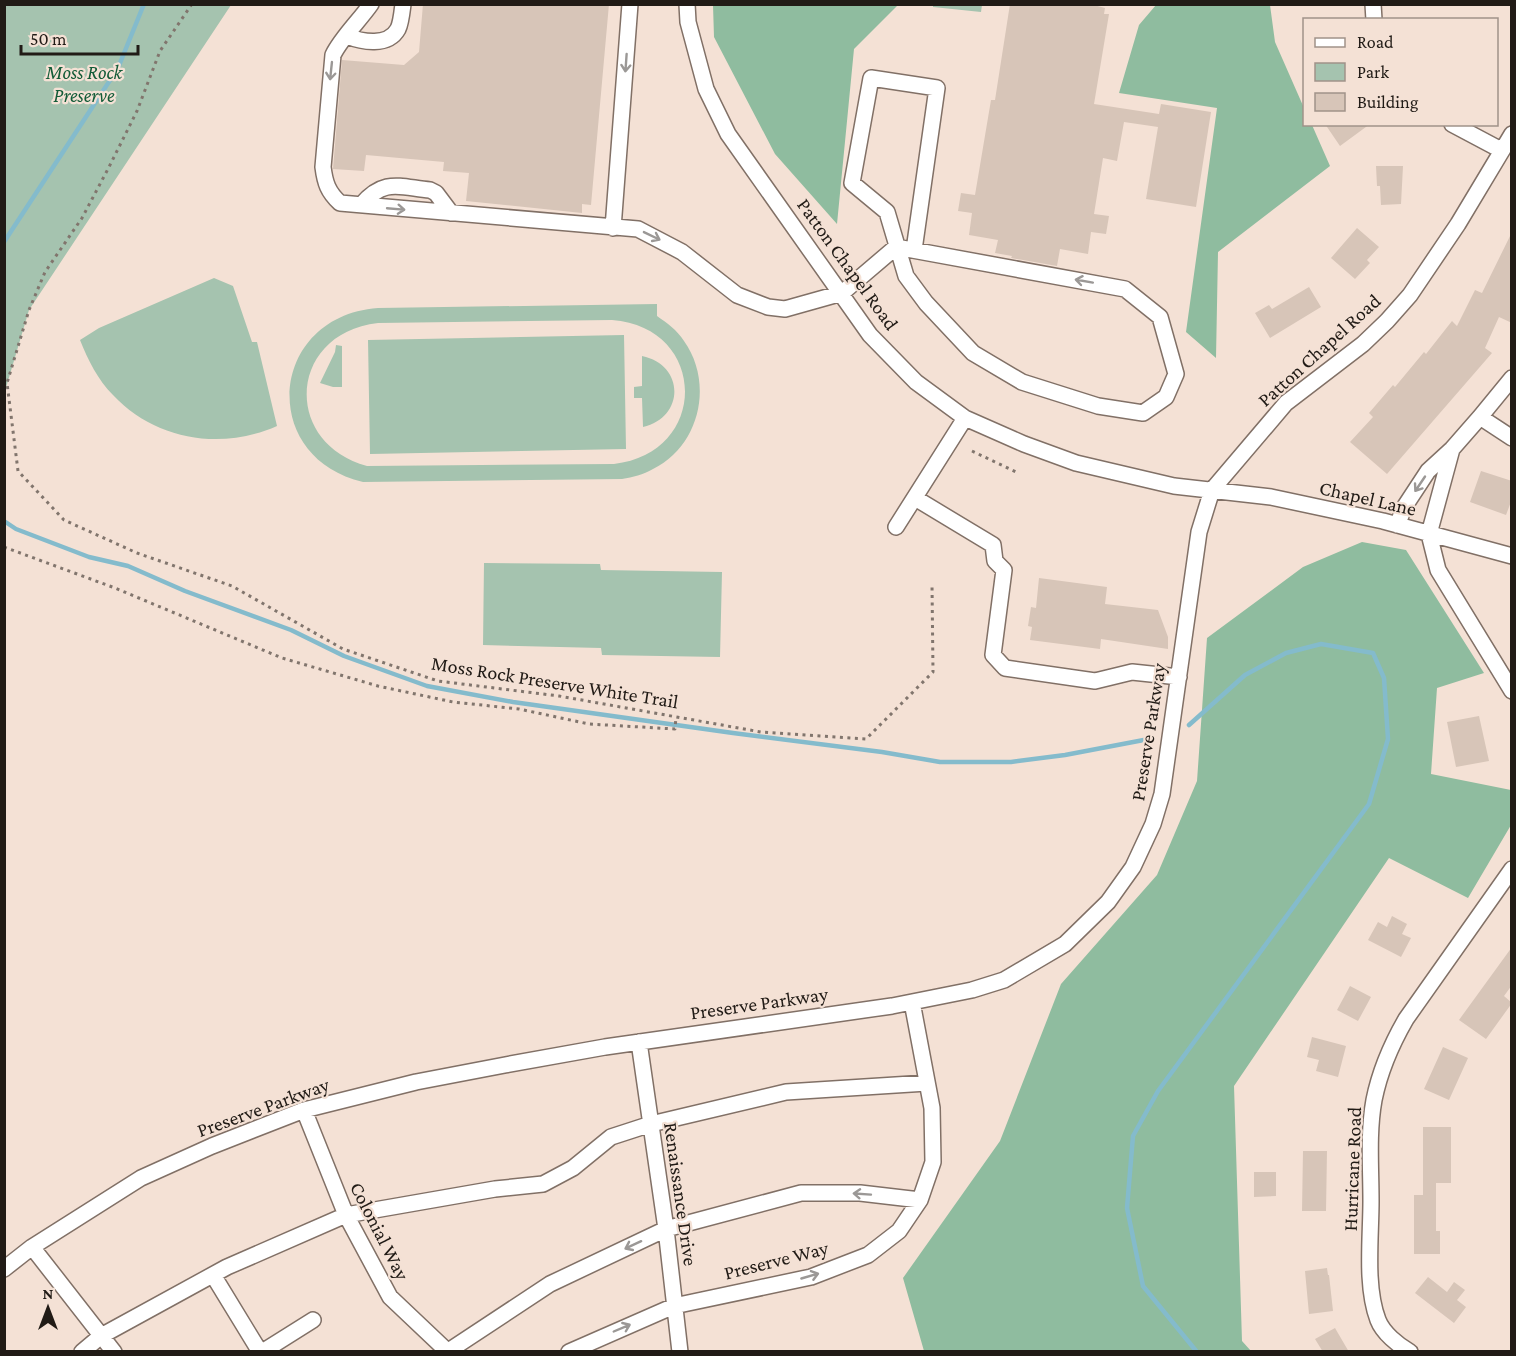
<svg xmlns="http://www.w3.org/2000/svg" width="1516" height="1356" font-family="'Crimson Pro',serif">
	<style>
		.green { fill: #a5c3af; fill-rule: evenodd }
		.forest { fill: #8fbc9f }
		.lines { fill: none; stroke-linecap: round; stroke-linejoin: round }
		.stream { stroke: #84bbcc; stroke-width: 4.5 }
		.building { fill: #d7c5b8 }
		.minor-casing { stroke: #817066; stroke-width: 18 }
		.path { stroke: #81756d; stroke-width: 3; stroke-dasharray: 3 4.5; stroke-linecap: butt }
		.minor { stroke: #fff; stroke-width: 15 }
		.oneway { stroke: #9b9896 }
		.labels { text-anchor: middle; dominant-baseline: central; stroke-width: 4.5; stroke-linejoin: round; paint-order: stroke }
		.park-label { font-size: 20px; font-style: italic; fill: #125b37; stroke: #f4e1d5 }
		.street-label { font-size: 20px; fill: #211b16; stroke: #f4e1d5 }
	</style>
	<rect width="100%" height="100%" fill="#f4e1d5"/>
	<path class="green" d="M 5,4 L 231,5 L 29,310 L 5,391 Z
		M 933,4 L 982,4 L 982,5 L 981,12 L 933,7 Z
		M 214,278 L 233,286 L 252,342 L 257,342 L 277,426 C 221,451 155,440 113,395 C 98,380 88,360 80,340 L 99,328 Z
		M 657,304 L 657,316 C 667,323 677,330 684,341 C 714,383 700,446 653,469 C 643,475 633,477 622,479 L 363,482 C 257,457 269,316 378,308 ZM 612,320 C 708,327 710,453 614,464 L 367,466 C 281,442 289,333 378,323 Z
		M 624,335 L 626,449 L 370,454 L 368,340 Z
		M 336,345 L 342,346 L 342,387 L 333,387 L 320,383 L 335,352 Z
		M 642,356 C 685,365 685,417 643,427 L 642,398 L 634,398 L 634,387 L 642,386 Z
		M 484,563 L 600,564 L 601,570 L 722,572 L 720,657 L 602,655 L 601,648 L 483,645 Z"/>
	<path class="forest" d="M 713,5 L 898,5 L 854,49 L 837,224 L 775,154 L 714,37 Z
		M 1156,5 L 1270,5 L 1275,42 L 1304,108 L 1304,124 L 1312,125 L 1330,166 L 1218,252 L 1216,358 L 1186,332 L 1217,108 L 1119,93 L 1139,25 Z
		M 1362,542 L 1406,550 L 1484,673 L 1437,688 L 1431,774 L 1511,790 L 1511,825 L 1468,898 L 1389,858 L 1234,1086 L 1242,1341 L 1251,1351 L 924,1351 L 903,1278 L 1000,1141 L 1061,984 L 1157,875 L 1197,781 L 1207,638 L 1303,567 Z"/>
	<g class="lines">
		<path class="stream" d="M 4,242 L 118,68 L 144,4
			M 4,521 L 16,529 L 89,557 L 128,566 L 185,591 L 291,630 L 344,656 L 427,686 L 513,702 L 733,733 L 882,752 L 940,762 L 1011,762 L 1065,755 L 1149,739
			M 1189,725 L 1245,675 L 1286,653 L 1321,644 L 1373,653 L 1384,678 L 1388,739 L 1369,804 L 1158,1091 L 1133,1136 L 1127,1208 L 1143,1286 L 1197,1352"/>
	</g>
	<path class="building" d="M 423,4 L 609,4 L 591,205 L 582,204 L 582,213 L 466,201 L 469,173 L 443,171 L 444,162 L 366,155 L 364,171 L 333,169 L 342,60 L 404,65 L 419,52 Z
		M 1010,4 L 1090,4 L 1105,8 L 1104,14 L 1109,14 L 1094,104 L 1159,114 L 1161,104 L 1211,112 L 1196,207 L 1146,199 L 1158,127 L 1124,122 L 1117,161 L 1103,158 L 1094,214 L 1109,216 L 1106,234 L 1091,232 L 1088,254 L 1060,249 L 1057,266 L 1011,258 L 1012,256 L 995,253 L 998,240 L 969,235 L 972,213 L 958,211 L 961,193 L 975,195 L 991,100 L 995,100 Z
		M 1325,124 L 1370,124 L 1340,146 Z
		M 1376,166 L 1403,166 L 1401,204 L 1381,205 L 1380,186 L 1377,186 Z
		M 1357,228 L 1379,247 L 1367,260 L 1370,263 L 1355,279 L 1331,258 Z
		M 1512,232 L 1512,323 L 1499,317 L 1485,348 L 1492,353 L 1387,474 L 1350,442 L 1373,417 L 1369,413 L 1393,385 L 1395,387 L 1424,352 L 1426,354 L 1452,321 L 1457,326 L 1475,290 L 1482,293 Z
		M 1309,287 L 1321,307 L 1270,338 L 1255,313 L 1269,305 L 1272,309 Z
		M 1481,471 L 1512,481 L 1512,499 L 1506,515 L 1470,502 Z
		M 1039,578 L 1107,587 L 1105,604 L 1158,610 L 1168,637 L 1168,649 L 1101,639 L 1100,649 L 1030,640 L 1032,627 L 1028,626 L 1031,607 L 1036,608 Z
		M 1479,716 L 1489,761 L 1456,767 L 1447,722 Z
		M 1392,916 L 1407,924 L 1402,934 L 1411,938 L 1401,957 L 1368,940 L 1378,922 L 1387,927 Z
		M 1512,947 L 1512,985 L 1504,996 L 1512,1003 L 1486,1039 L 1459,1020 Z
		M 1350,986 L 1371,997 L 1358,1021 L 1337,1010 Z
		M 1312,1037 L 1346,1046 L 1338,1077 L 1316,1071 L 1319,1060 L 1307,1057 Z
		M 1443,1047 L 1468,1058 L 1449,1100 L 1424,1089 Z
		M 1423,1127 L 1451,1127 L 1451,1183 L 1436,1183 L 1436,1231 L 1440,1231 L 1440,1254 L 1414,1254 L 1414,1195 L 1423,1195 Z
		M 1303,1151 L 1327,1151 L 1326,1211 L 1302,1211 Z
		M 1254,1172 L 1276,1172 L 1276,1196 L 1254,1197 Z
		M 1327,1268 L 1328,1275 L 1329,1275 L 1333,1311 L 1309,1314 L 1305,1271 Z
		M 1428,1277 L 1447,1292 L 1454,1282 L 1465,1290 L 1457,1300 L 1466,1307 L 1454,1323 L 1415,1293 Z
		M 1335,1328 L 1349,1352 L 1323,1352 L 1315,1339 Z"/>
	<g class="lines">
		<defs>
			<path id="minor" d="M 371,4 C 360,20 341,38 333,55 L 323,167 C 325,183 328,192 340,203 L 638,229 L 682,252 L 737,295 L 768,307 L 785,309 L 842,293 L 896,247
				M 687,4 L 688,22 L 706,89 L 728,134 L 870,335 L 916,382 L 965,418 L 1024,444 L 1076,463 L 1174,486 L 1271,497 L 1383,521 L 1512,556
				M 1373,4 L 1374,20
				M 347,36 C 362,42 388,47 398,29 C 401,23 402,12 403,4
				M 1452,124 L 1501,150
				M 361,205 C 384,178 399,187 430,190 L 436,193 L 451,213
				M 613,228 L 630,4
				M 896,247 L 1125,289 L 1160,317 L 1176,374 L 1166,397 L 1143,413 L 1098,406 L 1022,382 L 973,353 L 926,303 L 906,276 L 887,212 L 852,183 L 871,78 L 937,88 L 914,250
				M 1512,378 L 1480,417 L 1512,438
				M 1452,449 L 1429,534 L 1438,570 L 1512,691
				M 915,498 L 993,545 L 995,561 L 1004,570 L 993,655 L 1005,668 L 1095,681 L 1132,672 L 1179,677
				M 1397,525 L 1405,506 L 1428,471 L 1452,449 L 1480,417
				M 896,527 L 965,418
				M 639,1042 L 666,1229 L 680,1352
				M 304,1110 L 346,1215 L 390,1297 L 447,1351
				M 32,1247 L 114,1352
				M 4,1269 L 32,1247 L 141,1178 L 212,1146 L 304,1110 L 416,1082 L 505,1065 L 605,1047 L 892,1006 L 972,990 L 1004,980 L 1065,944 L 1108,902 L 1133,867 L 1153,824 L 1162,794 L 1199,532 L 1212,490 L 1286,403 L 1363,344 L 1387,321 L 1410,295 L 1458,224 L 1512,134
				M 213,1275 L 260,1352
				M 82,1352 L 101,1336 L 227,1267 L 346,1215 L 495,1189 L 543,1184 L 573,1168 L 611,1137 L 651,1124 L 786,1092 L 927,1083
				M 262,1352 L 313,1320
				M 447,1352 L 550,1284 L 666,1229 L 801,1193 L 860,1193 L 920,1200
				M 569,1352 L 674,1306 L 811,1277 L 868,1255 L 899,1231 L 920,1200 L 933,1162 L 932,1108 L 912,1002
				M 1410,1352 C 1398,1345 1383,1333 1378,1320 C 1365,1286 1371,1238 1371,1201 C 1371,1168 1368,1133 1374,1100 C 1380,1070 1391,1045 1406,1019 L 1512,869"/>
		</defs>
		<use href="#minor" class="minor-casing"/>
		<path class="path" d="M 192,4 L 160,51 L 137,111 L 109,167 L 82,218 L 45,272 L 29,310 L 7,383 L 18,471 L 64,520 L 137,553 L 232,586 L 343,649 L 438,681 L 559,696 L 761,732 L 866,739 L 933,672 L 932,584
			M 972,451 L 1016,472
			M 4,547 L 115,588 L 282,658 L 378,686 L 453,702 L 519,709 L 589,724 L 675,729 L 676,717"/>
		<use href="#minor" class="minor"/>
	</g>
	<defs><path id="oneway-shaft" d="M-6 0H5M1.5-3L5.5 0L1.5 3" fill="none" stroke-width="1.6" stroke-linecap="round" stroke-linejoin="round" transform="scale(1.5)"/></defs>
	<g class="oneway">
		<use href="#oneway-shaft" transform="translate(626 63) rotate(94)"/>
		<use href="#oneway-shaft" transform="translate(331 71) rotate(96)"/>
		<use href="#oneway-shaft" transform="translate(396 209) rotate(5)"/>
		<use href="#oneway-shaft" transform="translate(652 236) rotate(26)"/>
		<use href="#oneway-shaft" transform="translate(1084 281) rotate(-170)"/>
		<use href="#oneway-shaft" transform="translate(1420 484) rotate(124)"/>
		<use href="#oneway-shaft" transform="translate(862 1194) rotate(-176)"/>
		<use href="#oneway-shaft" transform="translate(633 1245) rotate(155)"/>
		<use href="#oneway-shaft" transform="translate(810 1276) rotate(-16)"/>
		<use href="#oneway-shaft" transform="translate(622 1328) rotate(-23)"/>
	</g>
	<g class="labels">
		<g class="park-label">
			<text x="84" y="72">Moss Rock<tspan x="84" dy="23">Preserve</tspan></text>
		</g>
		<g class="street-label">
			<text transform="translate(848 264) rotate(54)">Patton Chapel Road</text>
			<text transform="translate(1319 350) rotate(-42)">Patton Chapel Road</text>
			<text transform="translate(1368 498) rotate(13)">Chapel Lane</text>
			<text transform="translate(555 682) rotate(9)">Moss Rock Preserve White Trail</text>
			<text transform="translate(1148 732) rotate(-81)">Preserve Parkway</text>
			<text transform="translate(759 1003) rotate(-8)">Preserve Parkway</text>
			<text transform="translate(263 1107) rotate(-20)">Preserve Parkway</text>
			<text transform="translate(1352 1169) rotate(-88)">Hurricane Road</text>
			<text transform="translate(681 1194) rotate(82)">Renaissance Drive</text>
			<text transform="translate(380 1231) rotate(63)">Colonial Way</text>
			<text transform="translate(776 1260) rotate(-14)">Preserve Way</text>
		</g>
	</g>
	<rect width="1516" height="1356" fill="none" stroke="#211b16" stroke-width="12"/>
	<rect x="1303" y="18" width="195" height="108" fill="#f4e1d5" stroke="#a09289" stroke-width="1.5"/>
	<rect x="1315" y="38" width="30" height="9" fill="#ffffff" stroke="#a09289" stroke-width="1.5"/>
	<text x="1357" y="48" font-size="18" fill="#211b16">Road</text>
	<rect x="1315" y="63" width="30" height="18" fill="#a5c3af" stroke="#a09289" stroke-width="1.5"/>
	<text x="1357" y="78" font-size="18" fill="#211b16">Park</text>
	<rect x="1315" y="93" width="30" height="18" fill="#d7c5b8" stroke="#a09289" stroke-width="1.5"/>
	<text x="1357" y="108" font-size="18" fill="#211b16">Building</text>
	<g transform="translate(48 1308)" stroke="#f4e1d5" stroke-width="4.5" paint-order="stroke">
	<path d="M0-4.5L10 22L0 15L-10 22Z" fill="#211b16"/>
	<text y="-9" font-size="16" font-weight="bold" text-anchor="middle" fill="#211b16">N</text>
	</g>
	<path d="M21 45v9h117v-9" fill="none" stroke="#211b16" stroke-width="3"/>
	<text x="30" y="45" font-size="18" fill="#211b16" stroke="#f4e1d5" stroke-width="4.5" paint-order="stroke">50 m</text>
</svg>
